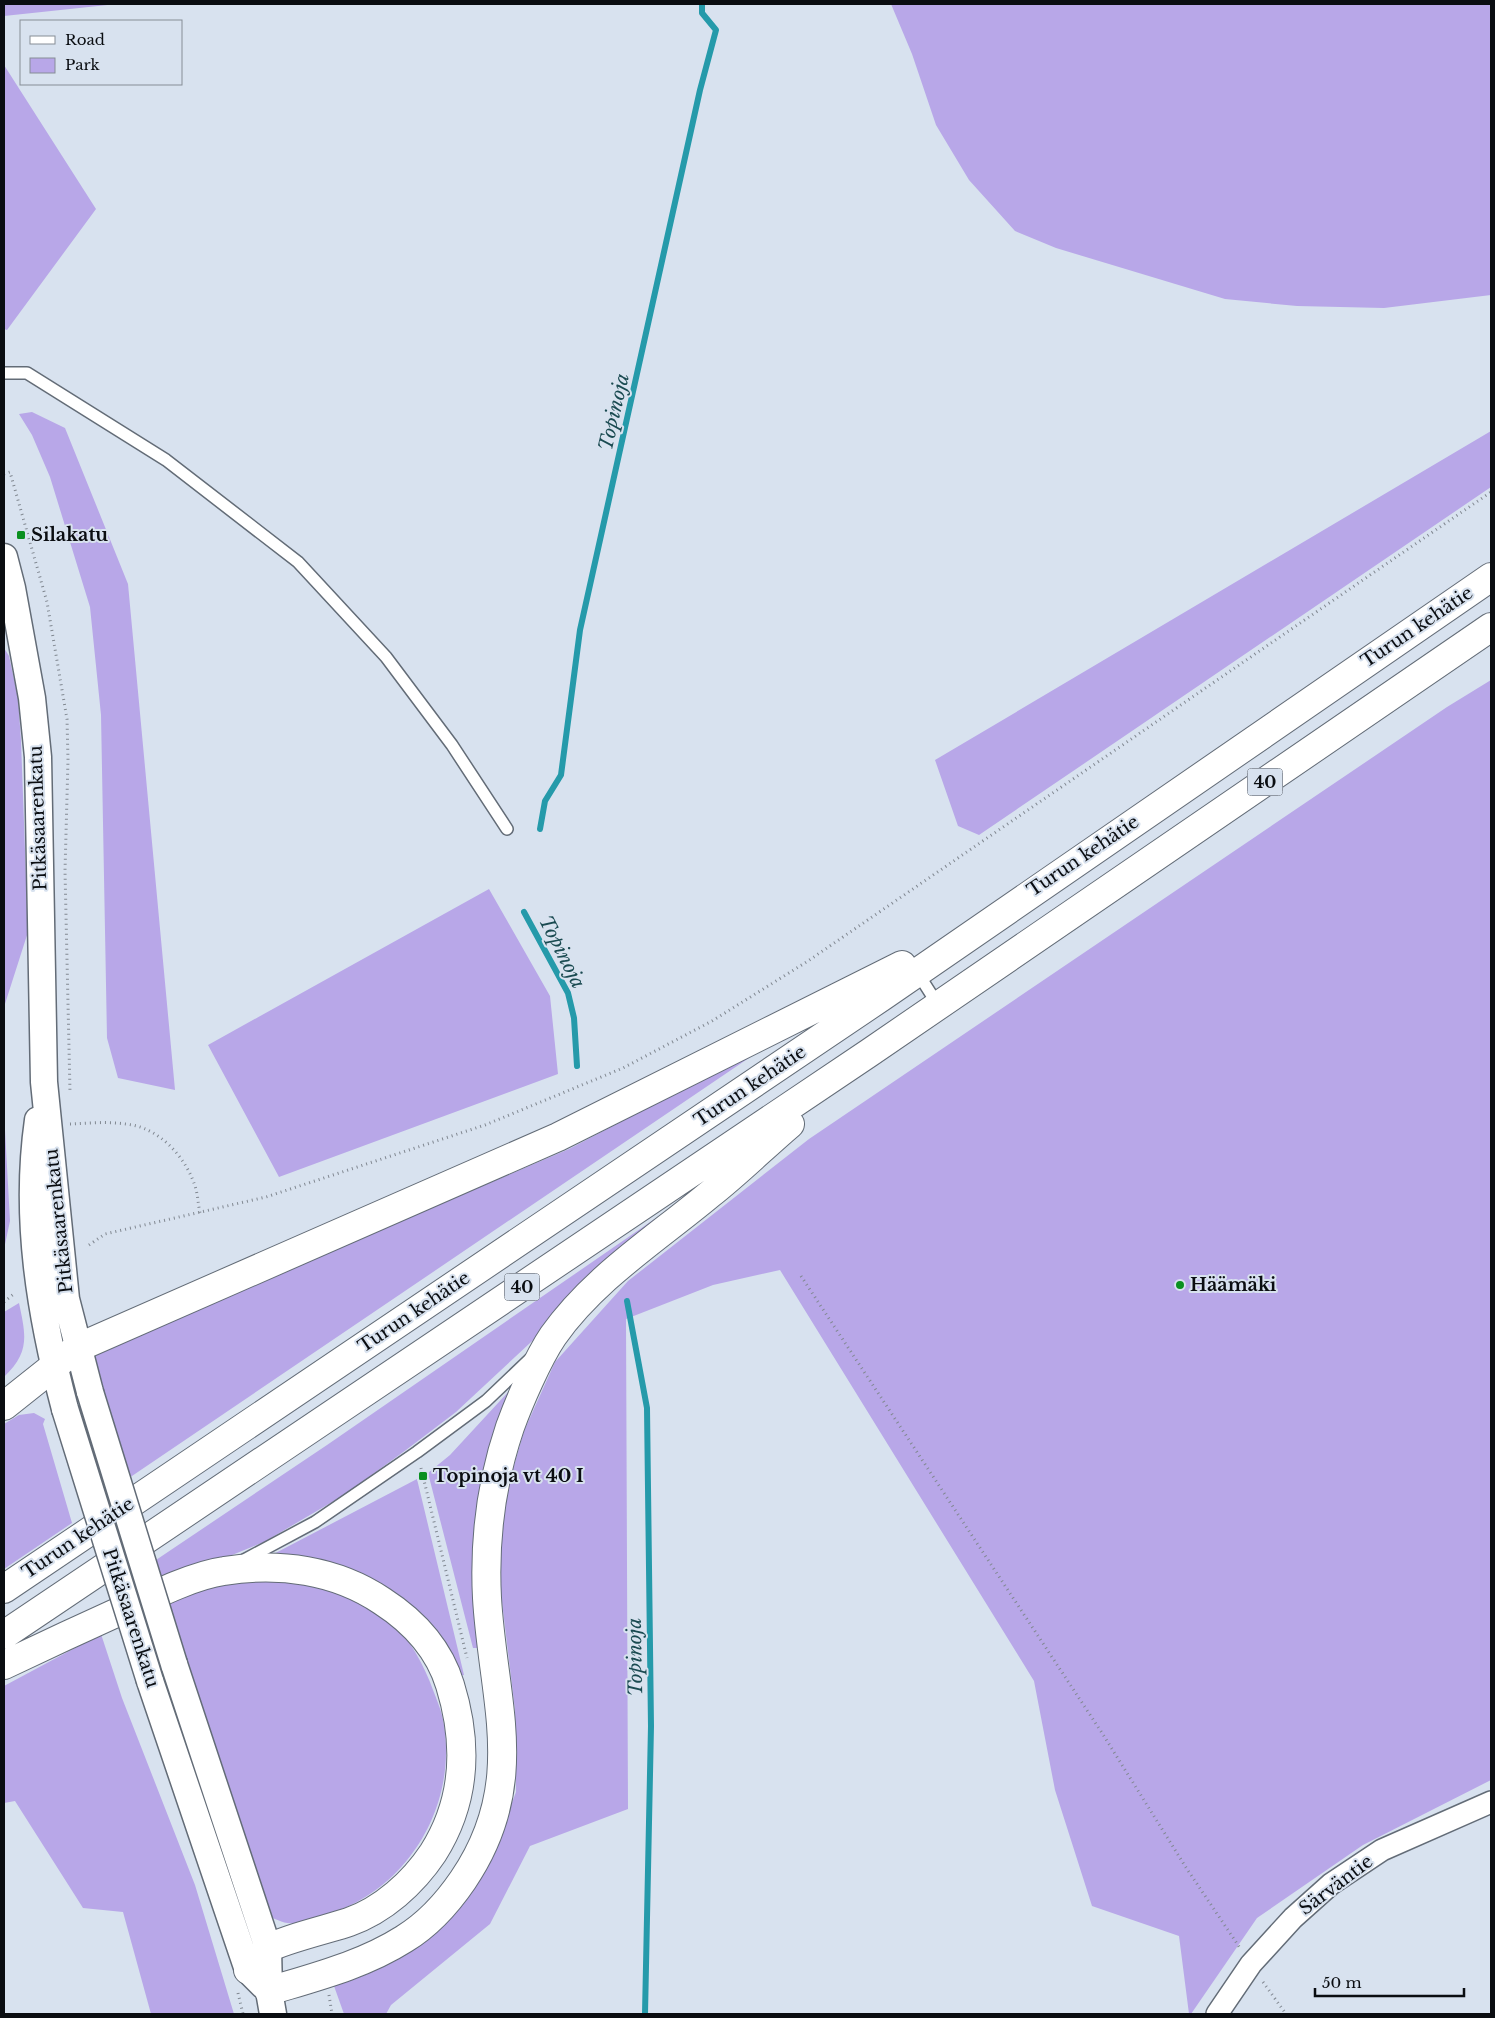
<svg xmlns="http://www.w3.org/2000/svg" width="1495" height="2018" font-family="'Libre Baskerville',serif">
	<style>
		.green { fill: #b8a7e8 }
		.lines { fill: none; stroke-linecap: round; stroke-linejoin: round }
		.stream { stroke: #259aaa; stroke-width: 6 }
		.service-casing { stroke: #636c77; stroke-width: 14 }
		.minor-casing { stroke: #636c77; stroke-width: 24 }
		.tertiary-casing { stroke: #636c77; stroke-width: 29 }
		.trunk-casing { stroke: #636c77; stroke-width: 30 }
		.path { stroke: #818891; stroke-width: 3; stroke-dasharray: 1 4; stroke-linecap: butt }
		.service { stroke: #fff; stroke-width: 11 }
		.minor { stroke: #fff; stroke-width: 21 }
		.tertiary { stroke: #fff; stroke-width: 26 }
		.trunk { stroke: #fff; stroke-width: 28 }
		.tertiary-bridge-casing { stroke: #636c77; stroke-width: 29; stroke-linecap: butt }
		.tertiary-bridge { stroke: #fff; stroke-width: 26 }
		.poi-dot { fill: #0a9020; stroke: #d8e2ef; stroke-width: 2 }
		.labels { text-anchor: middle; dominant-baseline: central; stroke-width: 4; stroke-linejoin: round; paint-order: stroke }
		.shield { fill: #d8e2ef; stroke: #484d54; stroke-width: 1 }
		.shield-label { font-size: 16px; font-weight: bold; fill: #0a0d11 }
		.poi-label { font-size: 18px; font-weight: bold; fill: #0a0d11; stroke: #d8e2ef; text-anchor: start }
		.street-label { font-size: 18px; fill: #0a0d11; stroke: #d8e2ef }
		.water-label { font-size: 19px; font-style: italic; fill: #1a4a51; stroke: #d8e2ef }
	</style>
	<rect width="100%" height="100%" fill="#d8e2ef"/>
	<path class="green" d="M 4,4 L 117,4 L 4,16 Z
		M 891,4 L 1491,4 L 1491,295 L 1384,308 L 1297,306 L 1225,299 L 1056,248 L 1015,231 L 969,180 L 936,125 L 912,54 Z
		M 4,65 L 96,209 L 7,330 L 4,329 Z
		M 32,412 L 65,428 L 128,584 L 175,1090 L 118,1078 L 107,1038 L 101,715 L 90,607 L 50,477 L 32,435 L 19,414 Z
		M 1491,431 L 1491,487 L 979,835 L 958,826 L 935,760 Z
		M 4,648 L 9,656 L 18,698 L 21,741 L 28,932 L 4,1007 Z
		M 1491,680 L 1491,1780 L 1363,1845 L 1257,1918 L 1191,2014 L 1189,2014 L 1179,1936 L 1092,1906 L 1055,1790 L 1034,1681 L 780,1270 L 713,1285 L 626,1319 L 628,1809 L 530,1846 L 490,1924 L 391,2005 L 386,2014 L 344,2014 L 334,1986 L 399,1959 L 462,1906 L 490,1861 L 516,1792 L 515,1710 L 499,1577 L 503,1514 L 511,1476 L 524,1431 L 555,1362 L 628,1281 L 809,1139 L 1447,707 Z
		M 489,889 L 550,996 L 558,1074 L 279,1177 L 208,1045 Z
		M 771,1043 L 129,1478 L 90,1353 L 569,1149 Z
		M 4,1112 L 10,1221 L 4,1249 Z
		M 656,1218 L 658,1224 L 456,1412 L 406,1450 L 344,1495 L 264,1542 L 161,1584 L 153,1562 L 327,1445 Z
		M 19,1303 C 26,1336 30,1352 4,1377 L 4,1312 Z
		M 511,1389 L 483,1648 L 473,1648 L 428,1473 L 450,1455 Z
		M 34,1413 L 45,1419 L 43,1424 L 72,1523 L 4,1569 L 4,1424 L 19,1415 Z
		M 417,1479 L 464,1675 L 458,1676 L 390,1591 L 371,1578 L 348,1568 L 312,1558 L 266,1558 Z
		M 281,1580 C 296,1582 315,1582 329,1587 C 340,1591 350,1597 360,1602 C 367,1605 375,1608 380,1612 C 403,1628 420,1657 430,1682 C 435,1696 442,1710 444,1725 C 457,1807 407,1890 328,1914 C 303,1922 292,1930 268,1915 L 167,1601 L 224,1583 Z
		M 101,1634 L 122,1698 L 195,1885 L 234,2014 L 151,2014 L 123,1912 L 83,1908 L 15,1801 L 4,1803 L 4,1686 Z"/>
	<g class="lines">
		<path class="stream" d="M 540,829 L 545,801 L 561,775 L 580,630 L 700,90 L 716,30 L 702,13 L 702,4
			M 524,912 L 568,993 L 574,1018 L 577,1066
			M 627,1301 L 647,1408 L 651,1726 L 645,2014"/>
		<defs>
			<path id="service" d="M 4,373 L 27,373 L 166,460 L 298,562 L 386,657 L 452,745 L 507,829
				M 917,972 L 938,1005
				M 244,1560 L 315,1522 L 417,1452 L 486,1401 L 530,1359"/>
			<path id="minor" d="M 1217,2014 L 1251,1964 L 1293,1918 L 1331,1884 L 1382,1850 L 1491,1802"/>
			<path id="tertiary" d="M 4,557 L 12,588 L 32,698 L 38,757 L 44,1082 L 66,1299 L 90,1392
				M 38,1120 C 24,1218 40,1314 65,1409
				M 174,1664 L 268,1948 L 269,1991 L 273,2014
				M 150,1681 L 248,1970 L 263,1985"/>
			<path id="trunk" d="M 4,1406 L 77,1348 L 558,1137 L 902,965
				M 4,1589 L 883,996 L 1491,577
				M 4,1635 L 869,1053 L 1491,627
				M 4,1665 C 46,1645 87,1626 129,1607 C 156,1594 195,1575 224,1571 C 279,1562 336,1570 382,1601 C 413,1621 439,1649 450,1685 C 468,1743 466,1801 433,1853 C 413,1883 383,1910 349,1922 C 332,1928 277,1941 266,1950 C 260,1956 254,1964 248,1970
				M 269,1991 C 315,1977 363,1965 404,1939 C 427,1925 448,1902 463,1880 C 529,1783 493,1702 487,1598 C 484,1540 491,1483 510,1427 C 519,1402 538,1358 553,1336 C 594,1278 656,1239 710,1194 C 738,1172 763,1147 790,1124"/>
		</defs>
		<use href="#service" class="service-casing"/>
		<use href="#minor" class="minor-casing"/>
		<use href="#tertiary" class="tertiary-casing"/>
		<use href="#trunk" class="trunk-casing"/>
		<path class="path" d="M 4,474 L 10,472 L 47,602 L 67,719 L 68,760 L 65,871 L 70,1092
			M 70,1124 C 90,1123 111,1121 132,1125 C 161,1130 186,1158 195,1186 C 198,1195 198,1204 200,1213
			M 89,1245 L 105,1234 L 266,1197 L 485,1125 L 623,1068 L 712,1021 L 808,961 L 1491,492
			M 801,1276 L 1104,1736 L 1185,1866 L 1240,1948
			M 4,1302 L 15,1293
			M 421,1468 L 467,1658
			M 1263,1982 L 1286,2014
			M 238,1993 L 243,2014
			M 329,1995 L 332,2014"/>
		<use href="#service" class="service"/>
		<use href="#minor" class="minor"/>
		<use href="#tertiary" class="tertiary"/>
		<use href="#trunk" class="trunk"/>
		<defs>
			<path id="tertiary-bridge" d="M 90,1392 L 174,1664
				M 65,1409 L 150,1681"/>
		</defs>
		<use href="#tertiary-bridge" class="tertiary-bridge-casing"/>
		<use href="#tertiary-bridge" class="tertiary-bridge"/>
	</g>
	<g class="poi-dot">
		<rect x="16" y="530" width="10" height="10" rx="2.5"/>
		<circle cx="1180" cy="1285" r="5"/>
		<rect x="418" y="1471" width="10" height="10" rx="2.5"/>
	</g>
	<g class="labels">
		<g class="shield">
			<rect x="1247.5" y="768.5" width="35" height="27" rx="4"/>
			<rect x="504.5" y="1273.5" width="35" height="27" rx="4"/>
		</g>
		<g class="shield-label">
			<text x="1265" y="782">40</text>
			<text x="522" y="1287">40</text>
		</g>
		<g class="poi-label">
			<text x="31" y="535">Silakatu</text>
			<text x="1190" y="1285">Häämäki</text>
			<text x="433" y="1476">Topinoja vt 40 I</text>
		</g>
		<g class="street-label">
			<text transform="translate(1417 627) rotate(-34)">Turun kehätie</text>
			<text transform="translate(38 818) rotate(-92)">Pitkäsaarenkatu</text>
			<text transform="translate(1083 856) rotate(-34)">Turun kehätie</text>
			<text transform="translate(750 1086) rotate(-34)">Turun kehätie</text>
			<text transform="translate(59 1221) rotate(-96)">Pitkäsaarenkatu</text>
			<text transform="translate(414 1312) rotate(-34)">Turun kehätie</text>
			<text transform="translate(78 1538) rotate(-34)">Turun kehätie</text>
			<text transform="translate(131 1618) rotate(72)">Pitkäsaarenkatu</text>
			<text transform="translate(1336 1885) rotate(-37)">Särväntie</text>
		</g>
		<g class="water-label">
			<text transform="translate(614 412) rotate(-77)">Topinoja</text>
			<text transform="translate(562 952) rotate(63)">Topinoja</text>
			<text transform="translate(635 1657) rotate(-91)">Topinoja</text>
		</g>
	</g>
	<rect width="1495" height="2018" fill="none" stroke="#0a0d11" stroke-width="10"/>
	<rect x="20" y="20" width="162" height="65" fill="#d8e2ef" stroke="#868d96"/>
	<rect x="30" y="36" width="25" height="8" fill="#ffffff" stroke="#868d96"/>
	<text x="65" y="45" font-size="15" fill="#0a0d11">Road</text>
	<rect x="30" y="58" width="25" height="15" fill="#b8a7e8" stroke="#868d96"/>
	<text x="65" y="70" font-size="15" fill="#0a0d11">Park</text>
	<path d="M1315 1988v8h149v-8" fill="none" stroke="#0a0d11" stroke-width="2.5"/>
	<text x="1322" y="1988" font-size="15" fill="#0a0d11" stroke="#d8e2ef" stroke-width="4" paint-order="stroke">50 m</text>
</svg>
